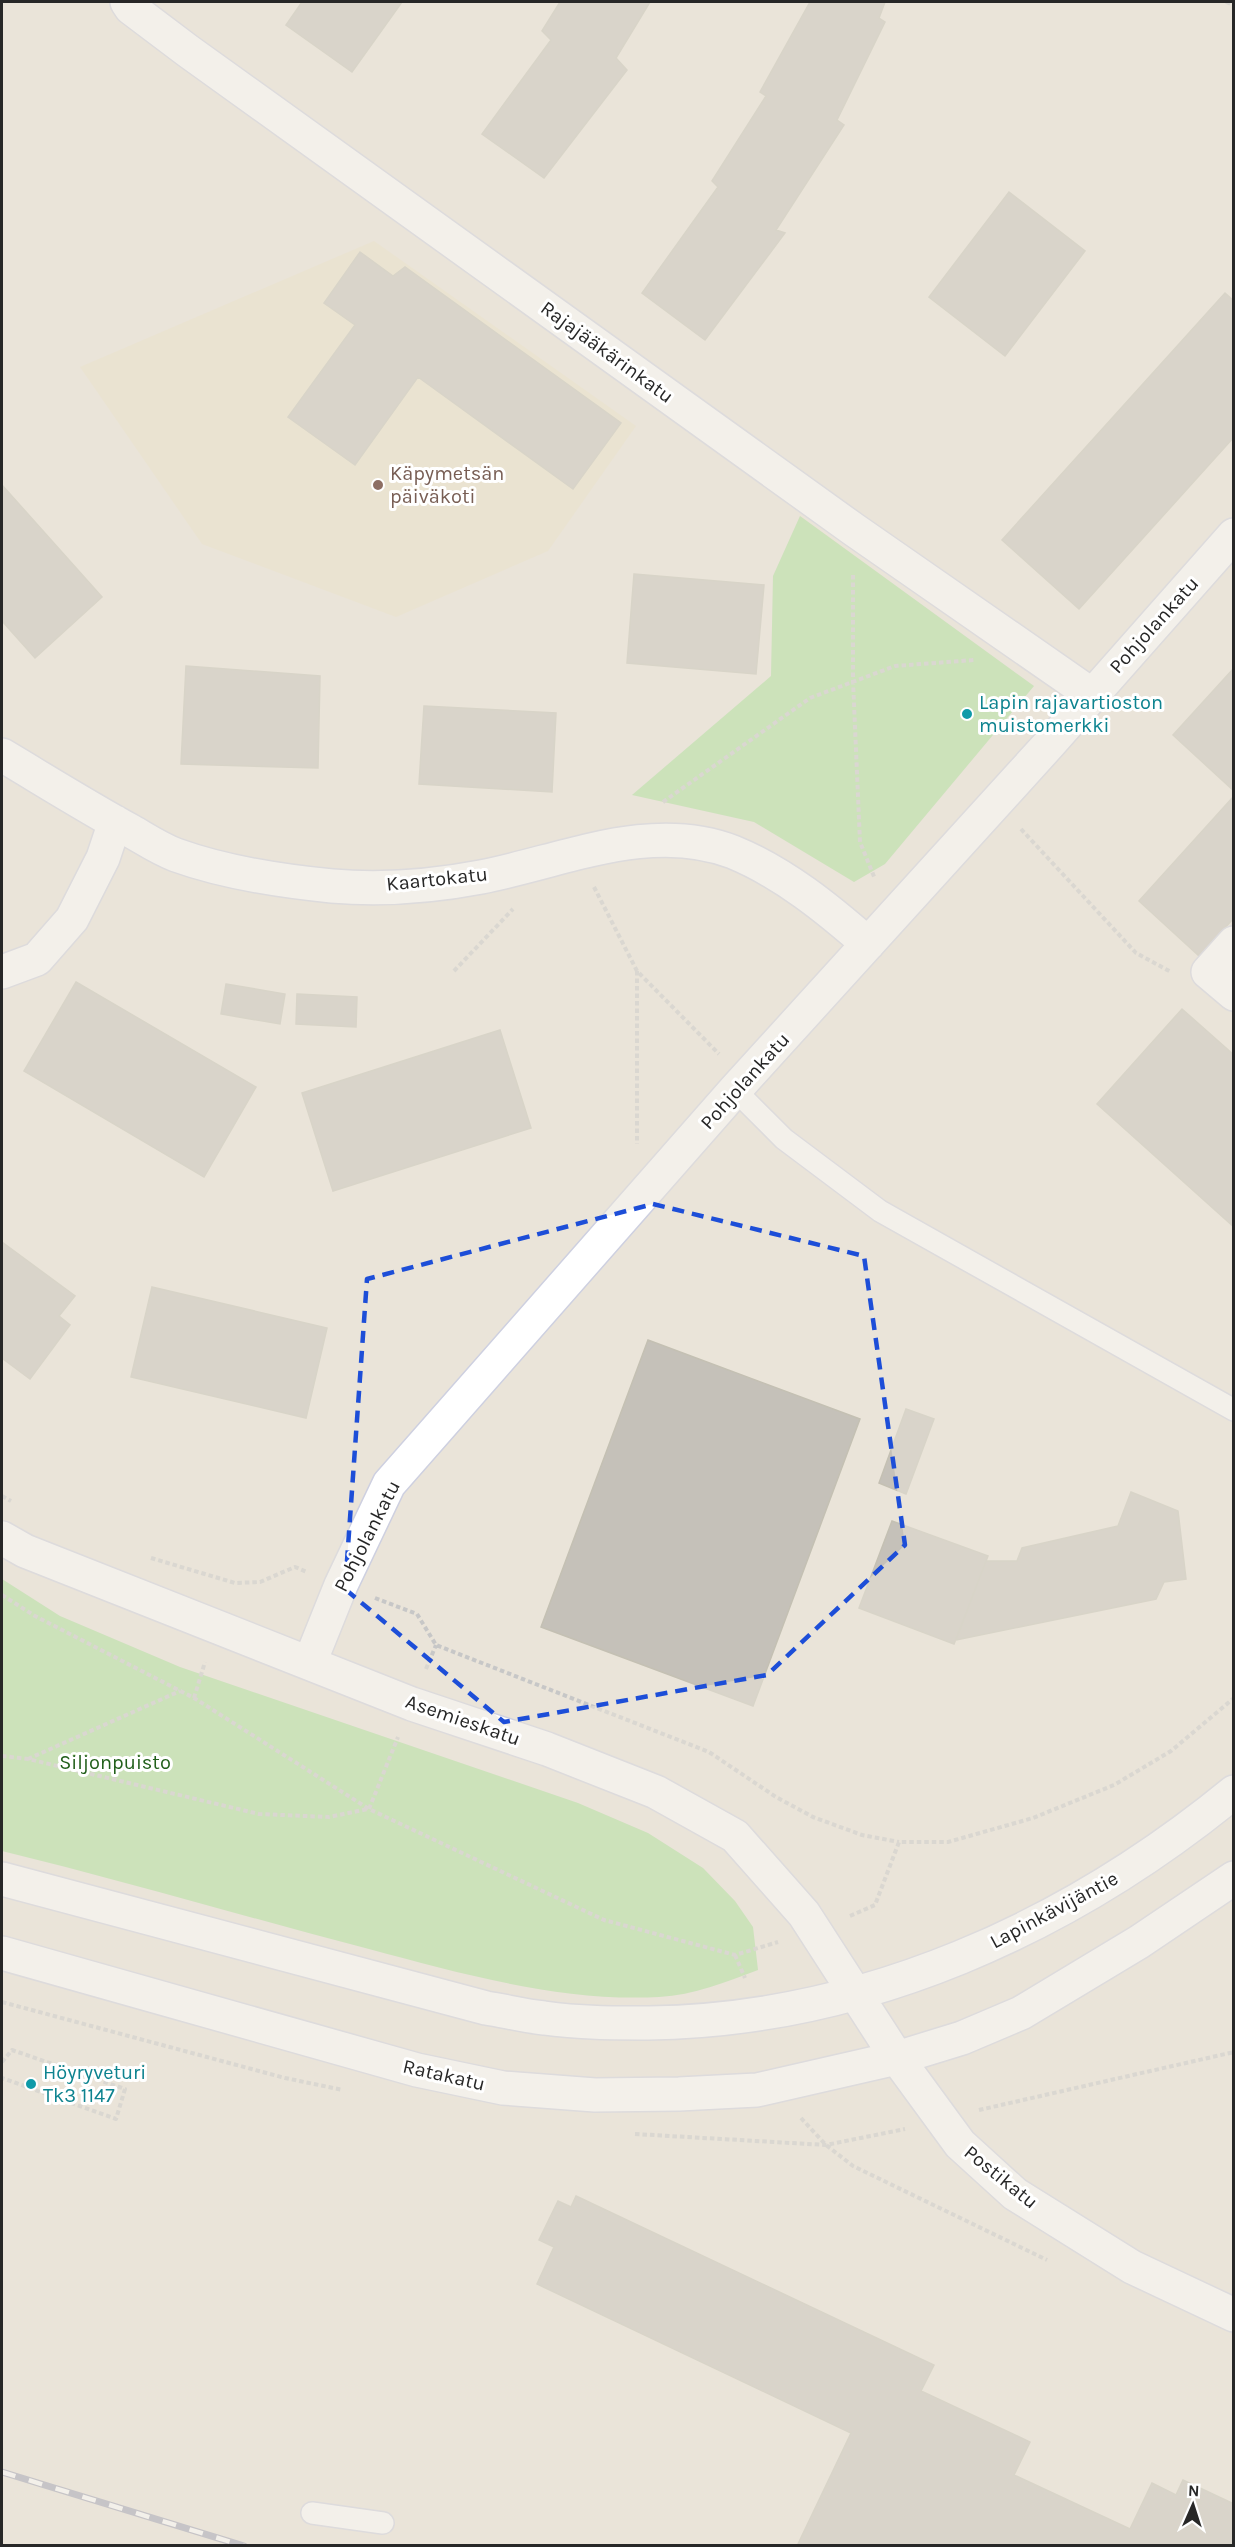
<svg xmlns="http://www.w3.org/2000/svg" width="1235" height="2547" font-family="Karla,sans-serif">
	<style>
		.education { fill: #ebe3c8 }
		.green { fill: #a8df96 }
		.building { fill: #c5c1b9; stroke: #c4c0b3; stroke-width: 1.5 }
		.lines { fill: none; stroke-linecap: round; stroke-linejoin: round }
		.lane-casing { stroke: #ced0e0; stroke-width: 24 }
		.street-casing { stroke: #ced0e0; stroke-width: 36 }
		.secondary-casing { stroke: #ced0e0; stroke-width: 36 }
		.path { stroke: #c7c7c7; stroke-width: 4; stroke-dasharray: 4.5 3; stroke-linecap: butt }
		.lane { stroke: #fff; stroke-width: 21 }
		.street { stroke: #fff; stroke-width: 33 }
		.secondary { stroke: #fff; stroke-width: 33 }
		.rail-casing { stroke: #9c9db1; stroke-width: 7 }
		.rail { stroke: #fff; stroke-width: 4.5; stroke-dasharray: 14; stroke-linecap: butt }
		.marked { fill: none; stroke: #1d4ed8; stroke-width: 4.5; stroke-dasharray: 12 8; stroke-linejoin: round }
		.education-dot { fill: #8d6e63; stroke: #fff; stroke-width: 2 }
		.culture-dot { fill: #0f9aa8; stroke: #fff; stroke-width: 2 }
		.labels { text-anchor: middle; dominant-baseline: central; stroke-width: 6; stroke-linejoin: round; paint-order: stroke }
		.street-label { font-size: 20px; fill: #272727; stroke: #fff }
		.education-label { font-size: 20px; fill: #785e54; stroke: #fff; text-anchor: start }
		.culture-label { font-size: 20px; fill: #0d838f; stroke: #fff; text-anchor: start }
		.park-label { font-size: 20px; fill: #22601b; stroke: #fff }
	</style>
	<rect width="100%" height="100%" fill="#eae4d9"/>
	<path class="education" d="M 374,241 L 636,426 L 548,551 L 396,617 L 202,544 L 80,367 Z"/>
	<path class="green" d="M 800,516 L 1034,686 L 885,864 L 854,882 L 754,822 L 632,795 L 771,676 L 773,576 Z
		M 2,1579 L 60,1616 L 180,1667 L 578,1803 L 648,1833 L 703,1868 L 735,1901 L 753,1927 L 758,1970 C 726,1982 694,1995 659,1997 C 560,2002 463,1974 369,1949 C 246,1917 125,1881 2,1851 Z"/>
	<path class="building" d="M 302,2 L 402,2 L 352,72 L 286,25 Z
		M 560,2 L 650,2 L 616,58 L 627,70 L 544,178 L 482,134 L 551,40 L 542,31 Z
		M 810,2 L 885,2 L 879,18 L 885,22 L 837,120 L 844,125 L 776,230 L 785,233 L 705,340 L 642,293 L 718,187 L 712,181 L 766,96 L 760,92 Z
		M 1009,192 L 1085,251 L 1005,356 L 929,297 Z
		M 360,252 L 393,276 L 405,267 L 621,423 L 573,489 L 418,377 L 355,465 L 288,417 L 355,325 L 324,303 Z
		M 1225,293 L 1234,301 L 1234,437 L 1079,609 L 1002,540 Z
		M 2,485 L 102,597 L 35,658 L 2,621 Z
		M 634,574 L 764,585 L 756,674 L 627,663 Z
		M 186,666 L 320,676 L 318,768 L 181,764 Z
		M 1234,668 L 1234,791 L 1173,735 Z
		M 424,706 L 556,713 L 552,792 L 419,784 Z
		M 1234,796 L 1234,918 L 1199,956 L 1139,901 Z
		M 76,982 L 256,1087 L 204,1177 L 24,1071 Z
		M 226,984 L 285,994 L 280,1024 L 221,1014 Z
		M 297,994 L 357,997 L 356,1027 L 296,1024 Z
		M 1182,1009 L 1234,1055 L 1234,1227 L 1097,1104 Z
		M 500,1030 L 531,1128 L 333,1191 L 302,1093 Z
		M 2,1242 L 75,1296 L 59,1316 L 70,1325 L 30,1379 L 2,1358 Z
		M 152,1287 L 327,1328 L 306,1418 L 131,1377 Z
		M 648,1340 L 860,1419 L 753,1706 L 541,1627 Z
		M 906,1409 L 934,1419 L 906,1494 L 879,1483 Z
		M 1131,1492 L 1178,1511 L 1186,1579 L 1164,1582 L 1156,1599 L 956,1640 L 986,1561 L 1017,1561 L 1022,1548 L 1118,1526 Z
		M 892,1521 L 988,1556 L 954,1644 L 859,1608 Z
		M 576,2196 L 934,2365 L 921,2391 L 1030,2442 L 1014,2475 L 1130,2529 L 1152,2483 L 1176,2495 L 1183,2480 L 1234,2504 L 1234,2546 L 803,2546 L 798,2544 L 851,2433 L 537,2284 L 554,2247 L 539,2240 L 558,2201 L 571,2207 Z"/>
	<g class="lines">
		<defs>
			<path id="lane" d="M 735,1090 L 784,1139 L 880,1211 L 1234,1410
				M 312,2513 L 383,2523"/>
			<path id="street" d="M 127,2 L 131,8 L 188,51 L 853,529 L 1092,695
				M 2,755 C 44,780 87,807 131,831 C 145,839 160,849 176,855 C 226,873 280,881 332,886 C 380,890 434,886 481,877 C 563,861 651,820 733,852 C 784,873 828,909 868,944
				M 1234,943 L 1208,972 L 1234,994
				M 2,972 L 37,959 L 72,919 L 103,858 L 115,822
				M 310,1662 L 341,1585 L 389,1484 L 735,1090 L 1052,741 L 1234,535"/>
			<path id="secondary" d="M 2,1538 L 25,1551 L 412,1704 L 547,1749 L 656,1792 L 735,1836 L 804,1914 L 897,2058 L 960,2144 L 1015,2194 L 1132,2267 L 1234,2315
				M 2,1879 L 486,2008 C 505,2011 525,2016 544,2018 C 579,2023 614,2023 649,2023 C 865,2020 1068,1928 1234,1792
				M 2,1953 L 417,2070 L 503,2088 L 595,2095 L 679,2094 L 757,2090 L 897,2058 L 962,2038 L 1021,2013 L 1139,1942 L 1234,1878"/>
		</defs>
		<use href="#lane" class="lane-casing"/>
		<use href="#street" class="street-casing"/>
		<use href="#secondary" class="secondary-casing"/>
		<path class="path" d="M 1226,2 L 1234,5
			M 853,575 L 853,681 L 860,842 L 875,879
			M 663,802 L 810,698 L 895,666 L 974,660
			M 1021,829 L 1136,953 L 1171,972
			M 594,887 L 637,971 L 719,1054
			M 454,971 L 513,909
			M 637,971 L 637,1144
			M 2,1496 L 11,1501
			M 151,1558 L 235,1583 L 260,1582 L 295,1567 L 307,1572
			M 2,1595 L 35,1616 L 194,1698 L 369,1809 L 604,1920 L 735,1955 L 778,1942
			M 375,1598 L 417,1614 L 436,1645 L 709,1752 L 776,1797 L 813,1817 L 862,1835 L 899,1842
			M 426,1669 L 436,1645
			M 194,1698 L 205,1662
			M 2,1756 L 28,1759 L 259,1814 L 329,1817 L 368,1809
			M 28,1759 L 180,1691
			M 369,1809 L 398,1737
			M 850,1916 L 875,1905 L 899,1842 L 948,1842 L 1033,1818 L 1114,1785 L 1171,1751 L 1234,1698
			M 735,1955 L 745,1978
			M 2,2002 L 285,2078 L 343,2090
			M 2,2062 L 12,2050 L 125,2089 L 116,2119 L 2,2078
			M 979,2110 L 1234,2052
			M 801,2118 L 826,2145 L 853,2166 L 1047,2260
			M 635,2134 L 826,2145 L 905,2129"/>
		<use href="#lane" class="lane"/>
		<use href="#street" class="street"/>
		<use href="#secondary" class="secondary"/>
		<defs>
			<path id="rail" d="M 2,2472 L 244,2546"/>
		</defs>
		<use href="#rail" class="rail-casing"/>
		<use href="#rail" class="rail"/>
	</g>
	<path d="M0 0H1235V2547H0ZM 653,1204 L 864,1256 L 905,1545 L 767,1675 L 504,1722 L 345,1589 L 367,1279 Z" fill="#eae4d9" fill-opacity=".55" fill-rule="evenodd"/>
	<path class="marked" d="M 653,1204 L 864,1256 L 905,1545 L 767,1675 L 504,1722 L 345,1589 L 367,1279 Z"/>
	<circle class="education-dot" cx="378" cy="485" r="6"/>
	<g class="culture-dot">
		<circle cx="967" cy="714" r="6"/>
		<circle cx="31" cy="2084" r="6"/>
	</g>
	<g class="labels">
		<g class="street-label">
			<text transform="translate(607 352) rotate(36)">Rajajääkärinkatu</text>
			<text transform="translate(1154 625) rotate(-48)">Pohjolankatu</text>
			<text transform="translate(437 879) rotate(-6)">Kaartokatu</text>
			<text transform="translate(745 1081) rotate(-48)">Pohjolankatu</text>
			<text transform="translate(367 1536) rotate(-63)">Pohjolankatu</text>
			<text transform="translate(463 1720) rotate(19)">Asemieskatu</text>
			<text transform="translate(1054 1910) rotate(-28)">Lapinkävijäntie</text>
			<text transform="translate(444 2075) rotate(13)">Ratakatu</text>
			<text transform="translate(1001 2177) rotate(39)">Postikatu</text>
		</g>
		<g class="education-label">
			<text x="390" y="473">Käpymetsän<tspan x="390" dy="23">päiväkoti</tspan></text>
		</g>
		<g class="culture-label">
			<text x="979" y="702">Lapin rajavartioston<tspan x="979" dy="23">muistomerkki</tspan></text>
			<text x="43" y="2072">Höyryveturi<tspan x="43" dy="23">Tk3 1147</tspan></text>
		</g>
		<g class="park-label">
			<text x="115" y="1762">Siljonpuisto</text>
		</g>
	</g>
	<rect width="1235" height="2547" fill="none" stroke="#272727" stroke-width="6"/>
	<g transform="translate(1193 2505) rotate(3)" stroke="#ffffff" stroke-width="4.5" paint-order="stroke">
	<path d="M0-4.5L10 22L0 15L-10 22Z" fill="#272727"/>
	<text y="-9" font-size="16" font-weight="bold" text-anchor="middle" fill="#272727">N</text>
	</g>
</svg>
